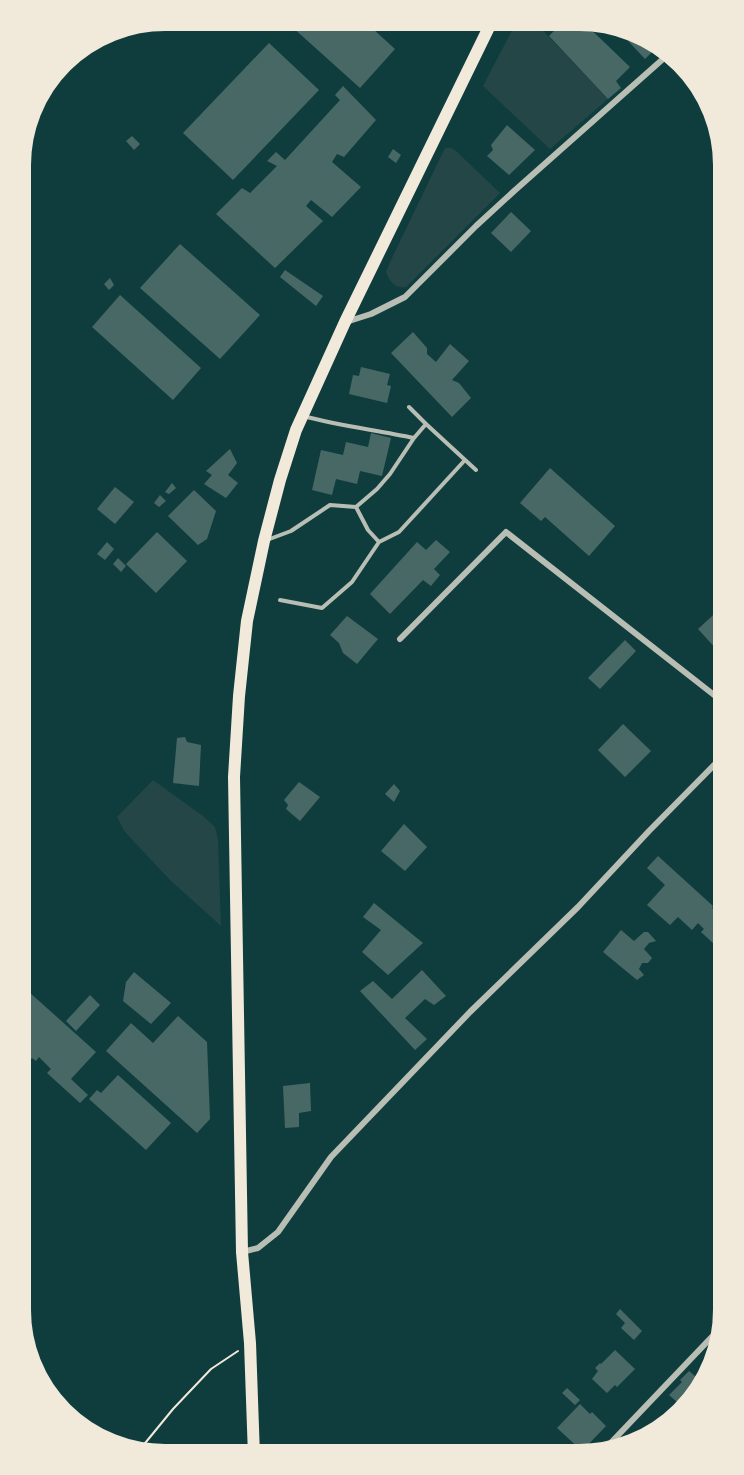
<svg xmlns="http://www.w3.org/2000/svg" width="744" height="1475" font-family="'Public Sans',sans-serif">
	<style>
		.green { fill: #244646 }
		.building { fill: #486865 }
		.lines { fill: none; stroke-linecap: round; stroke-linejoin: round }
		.path { stroke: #f1e9da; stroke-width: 2 }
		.service { stroke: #b8beb3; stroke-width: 4 }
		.minor { stroke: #b8beb3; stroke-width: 6 }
		.primary { stroke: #f1e9da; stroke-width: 12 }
		.rim { fill: none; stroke: #f1e9da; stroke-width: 8 }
	</style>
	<rect width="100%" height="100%" fill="#0f3d3e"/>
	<path class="green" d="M 518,19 L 532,19 L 608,99 L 550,149 L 483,86 Z
		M 445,148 L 451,148 L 455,150 L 500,193 L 406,287 C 395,289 390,282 386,272 L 390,262 Z
		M 153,780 L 203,816 L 215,827 L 218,839 L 221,926 L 170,880 L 125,832 L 117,817 Z"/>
	<path class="building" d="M 281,17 L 361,18 L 395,49 L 360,88 Z
		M 566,19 L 580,19 L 630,67 L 616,81 L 621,88 L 608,99 L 549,36 Z
		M 619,25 L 643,37 L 655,49 L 645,59 L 616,28 Z
		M 269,43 L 319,90 L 233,180 L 183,133 Z
		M 343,86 L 376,120 L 344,157 L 337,154 L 332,162 L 361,187 L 332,217 L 311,200 L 306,206 L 323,221 L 275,268 L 216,214 L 242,188 L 250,193 L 277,166 L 267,161 L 276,152 L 285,160 L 340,100 L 335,95 Z
		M 507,125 L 535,150 L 509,175 L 487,156 L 493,150 L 491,145 Z
		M 132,136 L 140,144 L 134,150 L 126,141 Z
		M 393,149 L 401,155 L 396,163 L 388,157 Z
		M 511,212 L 531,231 L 511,252 L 491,233 Z
		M 180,244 L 260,315 L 220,359 L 140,288 Z
		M 285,270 L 323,296 L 316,306 L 280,277 Z
		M 110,278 L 114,285 L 109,290 L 104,284 Z
		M 120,295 L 201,368 L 173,400 L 92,327 Z
		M 413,332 L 427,348 L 427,354 L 436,362 L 450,344 L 469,361 L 452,380 L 459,383 L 471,398 L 452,417 L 391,353 Z
		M 361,367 L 390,374 L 387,385 L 391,386 L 387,403 L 349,394 L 353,375 L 359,376 Z
		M 371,433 L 391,438 L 382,476 L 360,471 L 357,484 L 336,479 L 332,495 L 312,490 L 321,450 L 343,455 L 346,442 L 368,447 Z
		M 230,449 L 237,463 L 228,475 L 238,483 L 226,498 L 204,484 L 212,475 L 206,471 Z
		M 550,468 L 615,526 L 589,556 L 545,517 L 541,521 L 520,503 Z
		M 172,483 L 176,488 L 169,494 L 165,492 Z
		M 115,487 L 134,502 L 115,524 L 97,509 Z
		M 194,490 L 216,511 L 207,539 L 198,545 L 168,516 Z
		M 160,495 L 166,501 L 159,507 L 154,503 Z
		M 157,532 L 187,561 L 156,593 L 126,564 Z
		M 436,540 L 450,552 L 434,569 L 440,575 L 431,586 L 423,580 L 390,614 L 370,594 L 417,542 L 426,550 Z
		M 107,542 L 114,549 L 105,560 L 97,554 Z
		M 118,558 L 126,566 L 121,572 L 113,564 Z
		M 723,606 L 723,663 L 715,656 L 718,651 L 698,629 Z
		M 347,616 L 378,639 L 357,664 L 343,653 L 339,643 L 330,635 Z
		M 625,640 L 636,651 L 600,689 L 588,678 Z
		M 623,724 L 651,751 L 625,777 L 598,750 Z
		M 185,737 L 187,742 L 201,745 L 199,786 L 173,783 L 177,738 Z
		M 299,782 L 320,797 L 300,821 L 286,809 L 288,805 L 284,800 Z
		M 394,784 L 400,791 L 394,802 L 385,794 Z
		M 404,824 L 427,847 L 405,871 L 381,851 Z
		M 658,856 L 713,906 L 712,908 L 725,920 L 725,931 L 714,944 L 701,932 L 704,929 L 698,923 L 692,930 L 678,917 L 670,925 L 647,905 L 665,885 L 647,868 Z
		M 374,903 L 423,943 L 388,975 L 362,952 L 381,930 L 363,917 Z
		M 621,930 L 634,941 L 644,932 L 648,932 L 656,941 L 649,943 L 644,949 L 652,958 L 648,963 L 642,963 L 639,969 L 644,975 L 637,980 L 603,952 Z
		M 422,970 L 446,996 L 434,1005 L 425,999 L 405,1018 L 427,1039 L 415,1050 L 360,991 L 373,981 L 392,999 Z
		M 134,972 L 171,1003 L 151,1024 L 123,1001 L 126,982 Z
		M 19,983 L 96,1052 L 71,1079 L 88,1095 L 80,1103 L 47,1073 L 51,1069 L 39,1057 L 36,1061 L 32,1058 L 31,1059 L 17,1047 L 21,1041 L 17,1037 L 17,986 Z
		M 90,995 L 100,1005 L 76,1031 L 66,1021 Z
		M 178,1016 L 207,1042 L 210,1119 L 197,1133 L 106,1051 L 131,1023 L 153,1043 Z
		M 118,1075 L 171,1123 L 146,1150 L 89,1099 L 97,1090 L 101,1093 Z
		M 310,1083 L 311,1111 L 299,1113 L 299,1127 L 285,1128 L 283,1086 Z
		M 620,1309 L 642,1331 L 634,1340 L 621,1328 L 625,1323 L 616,1314 Z
		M 615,1350 L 635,1369 L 617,1387 L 615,1385 L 607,1393 L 592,1379 L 598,1371 L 595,1368 L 600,1363 L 601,1364 Z
		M 689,1371 L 703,1383 L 697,1401 L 685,1409 L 669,1395 L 682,1382 L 680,1380 Z
		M 567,1388 L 580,1400 L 575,1405 L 562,1393 Z
		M 580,1404 L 590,1414 L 592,1412 L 606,1426 L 582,1451 L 557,1428 Z
		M 658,1419 L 664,1424 L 643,1439 L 641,1437 Z"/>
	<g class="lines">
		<path class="path" d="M 137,1453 L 173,1409 L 211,1369 L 238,1351"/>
		<path class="service" d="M 409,407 L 426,424
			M 414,438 L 426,424 L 476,470
			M 356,507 L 368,530 L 379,542 L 399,532 L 465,460
			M 267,540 L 291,531 L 330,505 L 356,507 L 377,489 L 390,474 L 414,438 C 377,430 340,426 303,416
			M 280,600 L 322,608 L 352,582 L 379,542"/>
		<path class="minor" d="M 346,322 L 371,314 L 405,297 L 476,226 L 513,192 L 672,51
			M 400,639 L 506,532 L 723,702
			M 242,1252 L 258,1248 L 278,1232 L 331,1157 L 470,1012 L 578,907 L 649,831 L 724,755
			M 530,1451 L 531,1452
			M 603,1451 L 726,1322"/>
		<path class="primary" d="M 254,1456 L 250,1343 L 242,1252 L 234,777 L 239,696 L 247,621 L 264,541 L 280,480 L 296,430 L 345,322 L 493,19"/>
	</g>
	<path d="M0 0H744V1475H0ZM165 27H579A138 138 0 0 1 717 165V1310A138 138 0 0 1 579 1448H165A138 138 0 0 1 27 1310V165A138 138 0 0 1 165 27Z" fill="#f1e9da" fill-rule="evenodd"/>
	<path class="rim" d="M165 27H579A138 138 0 0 1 717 165V1310A138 138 0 0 1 579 1448H165A138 138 0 0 1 27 1310V165A138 138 0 0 1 165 27Z"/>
</svg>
